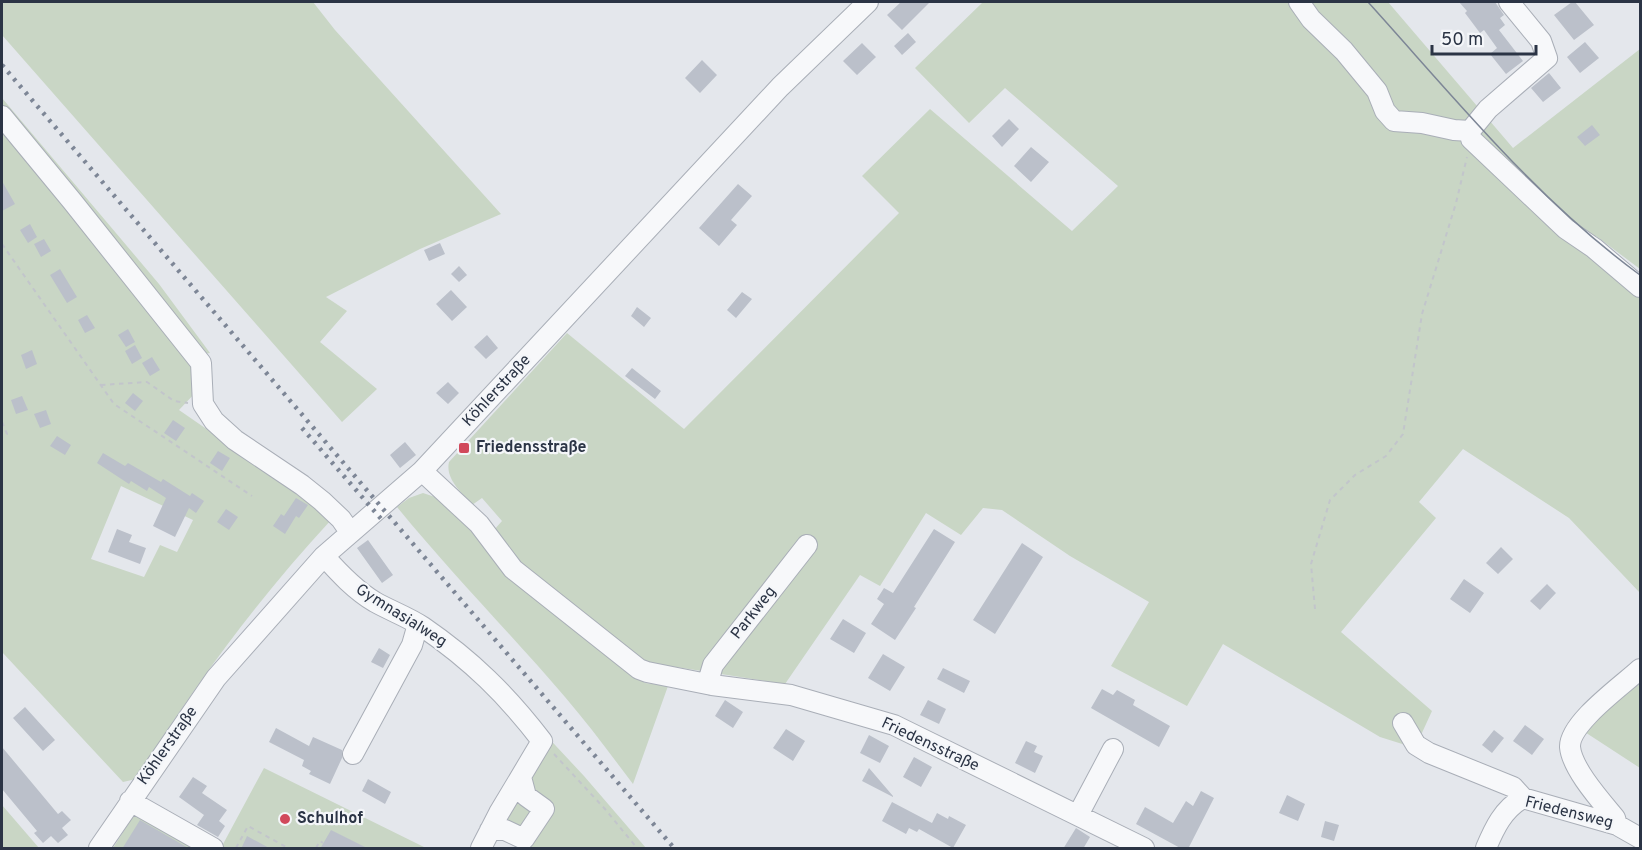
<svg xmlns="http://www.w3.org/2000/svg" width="1642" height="850" font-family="Overpass,sans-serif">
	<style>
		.green { fill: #c9d6c5; fill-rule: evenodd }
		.building { fill: #bbc0ca }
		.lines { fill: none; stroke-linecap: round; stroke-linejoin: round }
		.minor-casing { stroke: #a9aeb7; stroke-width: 22 }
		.path { stroke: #c2c5cb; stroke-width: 2; stroke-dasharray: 4.5 4.5; stroke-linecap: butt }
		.minor { stroke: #f7f8fa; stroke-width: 20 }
		.tram { stroke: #7d8696; stroke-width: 1.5 }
		.rail { stroke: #7d8696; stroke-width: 4.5; stroke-dasharray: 3 6; stroke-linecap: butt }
		.poi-dot { fill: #d1495b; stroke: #f4f6f9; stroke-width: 2 }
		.labels { text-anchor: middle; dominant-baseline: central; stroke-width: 4.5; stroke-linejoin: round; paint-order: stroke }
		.street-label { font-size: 16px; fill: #2b3445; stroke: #f4f6f9 }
		.poi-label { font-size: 16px; font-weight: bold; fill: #2b3445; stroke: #f4f6f9; text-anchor: start }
	</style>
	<rect width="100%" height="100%" fill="#e4e7ec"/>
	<path class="green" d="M 2,2 L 313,2 L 335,30 L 501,214 L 420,249 L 326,297 L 347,311 L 320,342 L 377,389 L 342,422 L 2,35 Z
		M 983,2 L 1388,2 L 1513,148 L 1640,49 L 1640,269 L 1596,236 L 1587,249 L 1640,293 L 1640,593 L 1569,518 L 1463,449 L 1419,502 L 1436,518 L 1341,632 L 1432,711 L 1415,748 L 1380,737 L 1223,644 L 1187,706 L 1111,666 L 1149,602 L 1070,556 L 1002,510 L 983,508 L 961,535 L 926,513 L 880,586 L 860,575 L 785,684 L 644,662 L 512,556 L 494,530 L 502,521 L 482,498 L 472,505 C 462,493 445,479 449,462 L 567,333 L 684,429 L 899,213 L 862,176 L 930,109 L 1072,231 L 1118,186 L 1005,88 L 969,123 L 915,68 Z
		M 2,98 L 159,284 L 210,353 L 191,356 L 197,391 L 179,410 L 250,459 L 331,520 C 256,601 194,686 136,779 L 123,782 L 2,652 ZM 121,486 L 193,520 L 177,552 L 160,545 L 144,577 L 91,559 Z
		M 423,493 L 438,498 L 455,510 L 546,602 L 645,683 L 668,686 L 633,784 C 611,755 589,725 565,697 C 510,633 451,573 397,507 L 409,498 Z
		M 1640,658 L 1640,768 L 1571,723 Z
		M 542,731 L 584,776 L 646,848 L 518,848 L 485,830 Z
		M 264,768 L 426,848 L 113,848 L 139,807 L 222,846 Z
		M 2,805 L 39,848 L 2,848 Z"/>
	<path class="building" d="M 901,2 L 930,2 L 902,30 L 887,15 Z
		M 1459,2 L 1495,2 L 1504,15 L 1500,18 L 1505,25 L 1499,30 L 1523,61 L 1506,74 L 1490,54 L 1497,48 L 1484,30 L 1480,33 L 1465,13 L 1467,11 Z
		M 1572,2 L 1575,2 L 1594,25 L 1574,40 L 1554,15 Z
		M 908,33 L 916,42 L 902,55 L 894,46 Z
		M 1585,42 L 1599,58 L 1580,73 L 1567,57 Z
		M 862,43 L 876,57 L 857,75 L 843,61 Z
		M 702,60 L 717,75 L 700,93 L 685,78 Z
		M 1549,73 L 1561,88 L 1543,102 L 1531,88 Z
		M 1009,119 L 1019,129 L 1002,147 L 992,136 Z
		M 1592,125 L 1600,135 L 1585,146 L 1577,137 Z
		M 1031,147 L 1049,162 L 1031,182 L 1014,166 Z
		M 2,181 L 15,204 L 2,211 Z
		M 738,184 L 752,196 L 731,220 L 737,225 L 719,246 L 699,228 Z
		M 30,224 L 37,237 L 28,243 L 20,230 Z
		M 44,239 L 51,251 L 41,257 L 34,244 Z
		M 440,243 L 445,254 L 429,261 L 424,250 Z
		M 459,266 L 467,275 L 459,282 L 451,274 Z
		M 60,269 L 77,297 L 67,303 L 50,275 Z
		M 451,290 L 467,307 L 452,321 L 436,304 Z
		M 742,292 L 752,299 L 736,318 L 727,310 Z
		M 637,307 L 651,318 L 644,327 L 631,316 Z
		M 87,315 L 95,328 L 85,333 L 78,320 Z
		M 128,329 L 135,342 L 126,347 L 118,335 Z
		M 487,335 L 498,348 L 486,359 L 474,347 Z
		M 135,345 L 142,358 L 132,364 L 125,351 Z
		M 32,350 L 37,364 L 26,369 L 21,355 Z
		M 152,357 L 160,370 L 150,376 L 142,363 Z
		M 632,368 L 661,391 L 655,399 L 625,376 Z
		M 448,382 L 459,393 L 448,404 L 436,393 Z
		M 133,393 L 143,401 L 135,411 L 125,403 Z
		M 22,396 L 28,410 L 16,414 L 11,400 Z
		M 46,410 L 51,424 L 40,428 L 34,414 Z
		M 173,420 L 185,428 L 176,441 L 164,433 Z
		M 57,436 L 71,445 L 65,455 L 50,446 Z
		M 405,442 L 416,455 L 400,468 L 390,455 Z
		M 218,451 L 230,458 L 222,471 L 210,463 Z
		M 103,453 L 125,466 L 128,463 L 161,482 L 163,479 L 190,496 L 192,493 L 204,501 L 196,513 L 189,508 L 175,537 L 153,526 L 166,498 L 149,487 L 147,491 L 131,481 L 129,484 L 97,463 Z
		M 296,498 L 308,505 L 299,518 L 296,516 L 285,534 L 273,526 L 281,514 L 284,516 Z
		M 226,509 L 238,517 L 229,530 L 217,522 Z
		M 117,529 L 132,535 L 129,542 L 146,548 L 140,564 L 108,552 Z
		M 934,529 L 955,542 L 914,607 L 916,608 L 895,640 L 871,624 L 884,604 L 877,599 L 884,588 L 893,593 Z
		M 368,540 L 393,575 L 382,583 L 357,548 Z
		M 1022,543 L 1043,557 L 995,634 L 973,620 Z
		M 1501,547 L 1513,559 L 1498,574 L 1486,563 Z
		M 1464,579 L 1484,593 L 1470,613 L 1450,599 Z
		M 1547,584 L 1556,593 L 1540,610 L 1530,601 Z
		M 843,619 L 866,633 L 854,653 L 830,639 Z
		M 379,648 L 390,655 L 383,668 L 371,662 Z
		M 883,654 L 905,667 L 890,691 L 868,678 Z
		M 943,668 L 970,681 L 964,693 L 937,679 Z
		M 1102,689 L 1113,695 L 1117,690 L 1135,700 L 1133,705 L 1170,726 L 1159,747 L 1091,708 Z
		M 725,700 L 743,712 L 733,728 L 715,716 Z
		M 928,700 L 946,709 L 939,724 L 920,715 Z
		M 25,707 L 55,740 L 43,751 L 13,718 Z
		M 1525,725 L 1544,739 L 1532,755 L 1513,741 Z
		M 276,728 L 309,746 L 313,737 L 342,750 L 342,758 L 330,784 L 309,774 L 311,771 L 302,766 L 304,760 L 269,742 Z
		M 786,729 L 805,741 L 793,761 L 773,748 Z
		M 1494,730 L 1504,738 L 1492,753 L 1482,745 Z
		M 869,735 L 889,746 L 880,763 L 860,753 Z
		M 1026,741 L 1037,746 L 1034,752 L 1043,756 L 1035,773 L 1015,763 Z
		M 2,747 L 58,814 L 62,811 L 71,820 L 62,828 L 68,835 L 58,843 L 51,836 L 43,843 L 34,833 L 37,831 L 2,789 Z
		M 914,757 L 932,767 L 921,787 L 903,777 Z
		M 869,768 L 893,796 L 893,797 L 862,781 Z
		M 193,777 L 207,786 L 202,793 L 227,810 L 219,821 L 225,826 L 218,837 L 197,825 L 204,815 L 179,797 Z
		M 368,779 L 391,792 L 385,804 L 362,791 Z
		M 1201,791 L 1214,798 L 1188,849 L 1182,849 L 1136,824 L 1145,807 L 1173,823 L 1186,801 L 1193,806 Z
		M 1287,795 L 1305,804 L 1298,821 L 1279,813 Z
		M 892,802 L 932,823 L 937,813 L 948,819 L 949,816 L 966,825 L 953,848 L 919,829 L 917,832 L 909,828 L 906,834 L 882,821 Z
		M 140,820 L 190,849 L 122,849 Z
		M 1325,821 L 1339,825 L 1334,841 L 1321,837 Z
		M 1076,828 L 1090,837 L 1083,849 L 1063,849 Z
		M 331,830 L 369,849 L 320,849 Z
		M 247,836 L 271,849 L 241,849 Z"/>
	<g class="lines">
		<defs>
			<path id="minor" d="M 1299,2 L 1311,19 L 1344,51 L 1377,91 L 1385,111 L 1394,121 L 1422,123 L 1454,130 L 1470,131
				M 1509,2 L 1541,41 L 1547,58 L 1488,109 L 1470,131 L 1471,139 L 1566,229 L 1594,248 L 1640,287
				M 2,116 L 72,201 L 201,363 L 203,404 L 214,421 L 235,440 L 302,485 L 322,501 L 341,519 L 350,532
				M 422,471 L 479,524 L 513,569 L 639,669 L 647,672 L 712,685 L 791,695 L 894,725 L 1144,848
				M 324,556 C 339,573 355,590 375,602 C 391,611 408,617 423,627 C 471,660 507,695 542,741 L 499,813 L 481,848
				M 712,685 L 710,675 L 713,665 L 807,545
				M 1403,723 L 1416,745 L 1429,753 L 1513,787 L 1523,798
				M 353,754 L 412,645 L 418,624
				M 130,801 L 213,848
				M 1078,815 L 1113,749
				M 1617,825 L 1615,818 C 1601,801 1572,769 1570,747 C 1569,723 1623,685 1640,669
				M 490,830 L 505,830 L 524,839 L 544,809 L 526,796 L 521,777
				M 99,848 L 216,678 L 324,556 L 422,471 L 780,87 L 868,2
				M 1486,848 C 1494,829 1503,809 1523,798 L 1617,825 L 1640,838"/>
		</defs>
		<use href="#minor" class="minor-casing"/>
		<path class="path" d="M 2,244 L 114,404 L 252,496
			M 101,385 L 147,382 L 174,401 L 188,403
			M 2,422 L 7,434 L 2,437
			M 1315,609 L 1311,564 L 1330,500 L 1355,475 L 1386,456 L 1403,434 L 1422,314 L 1456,203 L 1467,157
			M 554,754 L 605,809 L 637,848
			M 236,848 L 248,826 L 288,848
			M 316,848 L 320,841 L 323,843"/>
		<use href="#minor" class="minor"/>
		<path class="tram" d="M 1368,2 C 1454,97 1536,199 1640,275"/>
		<path class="rail" d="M 2,65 L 674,848
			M 302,428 L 383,521"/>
	</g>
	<g class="poi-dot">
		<rect x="458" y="442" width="12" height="12" rx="3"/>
		<circle cx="285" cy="819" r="6"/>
	</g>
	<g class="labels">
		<g class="street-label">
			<text transform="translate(497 391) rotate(-47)">Köhlerstraße</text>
			<text transform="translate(754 613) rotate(-52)">Parkweg</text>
			<text transform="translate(401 616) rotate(32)">Gymnasialweg</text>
			<text transform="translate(930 745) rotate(25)">Friedensstraße</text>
			<text transform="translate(168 746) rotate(-55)">Köhlerstraße</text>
			<text transform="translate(1569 813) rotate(14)">Friedensweg</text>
		</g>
		<g class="poi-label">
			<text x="476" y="448">Friedensstraße</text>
			<text x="297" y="819">Schulhof</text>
		</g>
	</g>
	<rect width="1642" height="850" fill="none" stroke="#2b3445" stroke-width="6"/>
	<path d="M1432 45v9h104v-9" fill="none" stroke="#2b3445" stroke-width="3"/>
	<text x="1441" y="45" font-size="18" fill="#2b3445" stroke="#f4f6f9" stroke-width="4.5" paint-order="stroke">50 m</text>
</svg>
